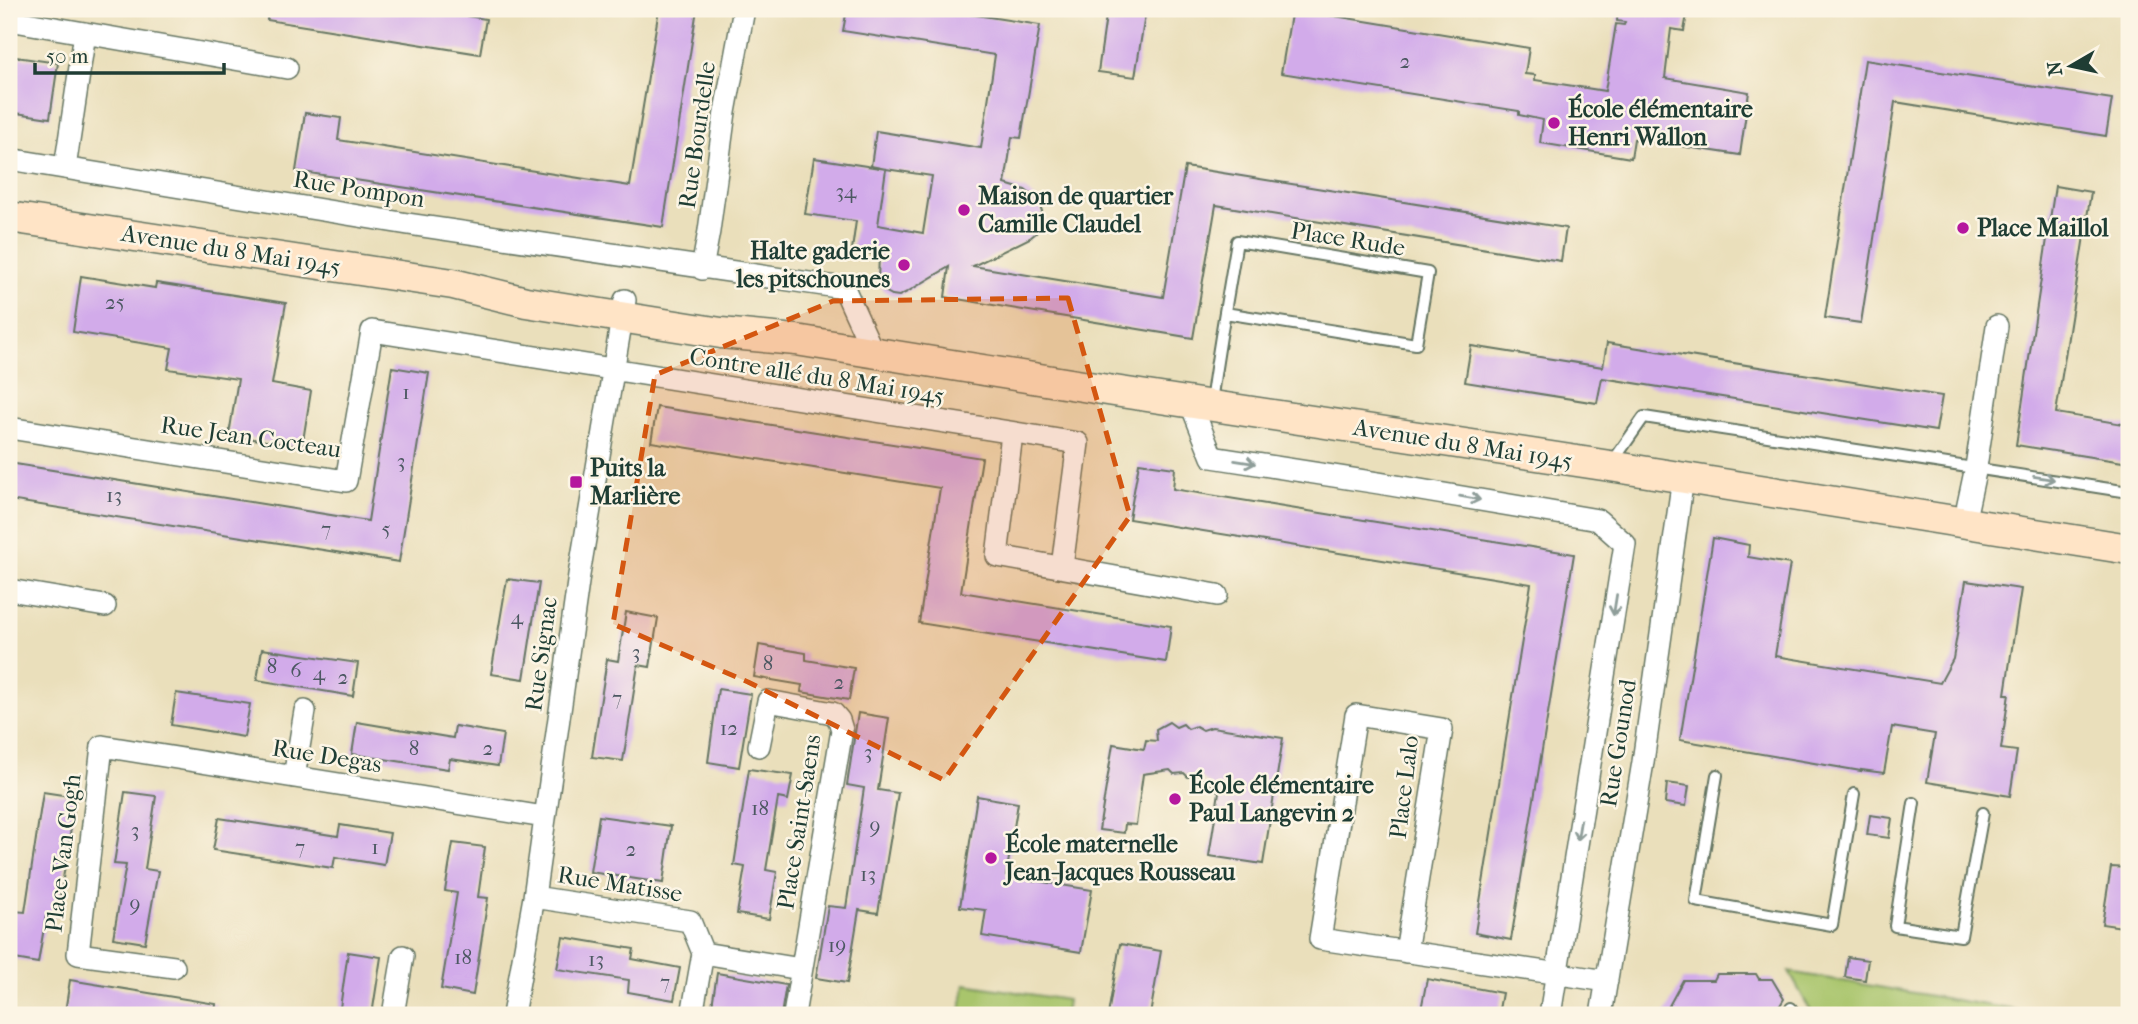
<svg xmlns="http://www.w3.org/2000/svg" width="2138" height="1024" font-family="'IM FELL French Canon',serif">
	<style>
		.green { fill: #a9c56c; stroke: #648150; stroke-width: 2 }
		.building { fill: #d2abea; fill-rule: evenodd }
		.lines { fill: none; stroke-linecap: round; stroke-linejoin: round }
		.service-casing { stroke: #667663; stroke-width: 14 }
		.minor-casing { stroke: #667663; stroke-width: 24 }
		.secondary-casing { stroke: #667663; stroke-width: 33 }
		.service { stroke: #fff; stroke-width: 10 }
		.minor { stroke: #fff; stroke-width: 21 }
		.secondary { stroke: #ffe4c6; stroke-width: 30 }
		.oneway { stroke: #8f9e9a }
		.marked { fill: #d45610; fill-opacity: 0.2; stroke: #d45610; stroke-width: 5; stroke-dasharray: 14 9; stroke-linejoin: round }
		.poi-dot { fill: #b5179e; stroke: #fcf5e5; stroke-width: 2.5 }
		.labels { text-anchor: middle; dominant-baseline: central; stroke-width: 5; stroke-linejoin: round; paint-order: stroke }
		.number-label { font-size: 21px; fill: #4c5862 }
		.poi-label { font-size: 24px; font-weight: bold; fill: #1f3d34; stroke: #fcf5e5; text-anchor: start }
		.street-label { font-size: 24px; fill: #1f3d34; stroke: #fcf5e5 }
	</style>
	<rect width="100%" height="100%" fill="#fcf5e5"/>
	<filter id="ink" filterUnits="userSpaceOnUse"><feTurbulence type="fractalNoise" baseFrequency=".0143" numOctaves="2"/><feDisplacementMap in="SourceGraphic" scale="14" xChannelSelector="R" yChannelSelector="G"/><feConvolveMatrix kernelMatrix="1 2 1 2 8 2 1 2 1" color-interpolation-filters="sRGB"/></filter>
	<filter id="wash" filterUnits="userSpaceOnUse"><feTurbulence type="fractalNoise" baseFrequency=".00686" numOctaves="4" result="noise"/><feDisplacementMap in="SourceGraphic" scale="28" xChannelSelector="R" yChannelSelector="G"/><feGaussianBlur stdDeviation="1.57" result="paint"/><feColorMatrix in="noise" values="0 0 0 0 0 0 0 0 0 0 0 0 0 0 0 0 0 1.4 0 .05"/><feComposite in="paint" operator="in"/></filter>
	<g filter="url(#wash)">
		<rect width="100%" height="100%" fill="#eadfbb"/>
		<path class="green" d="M 1789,972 L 2045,1015 L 1813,1015 Z
			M 965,984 L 1067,1000 L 1065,1015 L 960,1015 Z"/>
		<g id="blocks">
			<path class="building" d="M 268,9 L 423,9 L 486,19 L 480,54 L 267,20 Z
				M 659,9 L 697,9 L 663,227 L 296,171 L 305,113 L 341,118 L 338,140 L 630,186 Z
				M 847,9 L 937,9 L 1040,25 L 1021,138 L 1012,137 L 1005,184 L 1025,190 L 1037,199 L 1042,211 L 1040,226 L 1036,233 L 1030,238 L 973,266 L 1163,297 L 1185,167 L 1566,228 L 1561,261 L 1216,205 L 1193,338 L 945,297 L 949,267 L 907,292 L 899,296 L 892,295 L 883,290 L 878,281 L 879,255 L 852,250 L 856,221 L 805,214 L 814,158 L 886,169 L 871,166 L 876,131 L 981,148 L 995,55 L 843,31 ZM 886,169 L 932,176 L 923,233 L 878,225 Z
				M 1107,9 L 1146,9 L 1135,77 L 1098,72 Z
				M 1292,9 L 1529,48 L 1525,74 L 1535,75 L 1535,80 L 1605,91 L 1616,24 L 1624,25 L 1625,22 L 1617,21 L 1618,9 L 1688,9 L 1684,31 L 1671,29 L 1665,78 L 1749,92 L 1740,155 L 1634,139 L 1631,158 L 1540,143 L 1543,120 L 1519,115 L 1519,111 L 1281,73 Z
				M 9,56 L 58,63 L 50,118 L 9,112 Z
				M 1865,60 L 2112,99 L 2106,136 L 1895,102 L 1861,323 L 1825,318 Z
				M 2055,186 L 2091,192 L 2056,413 L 2129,425 L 2129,463 L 2016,445 Z
				M 81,276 L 155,288 L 156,283 L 286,303 L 272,384 L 311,391 L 302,447 L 229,435 L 238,379 L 168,369 L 172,348 L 73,332 Z
				M 1607,343 L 1942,396 L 1936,431 L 1602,378 L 1597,403 L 1465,382 L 1471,346 L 1603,367 Z
				M 392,367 L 429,373 L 399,562 L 9,500 L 9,463 L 368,521 Z
				M 657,407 L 982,458 L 961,592 L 1171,626 L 1166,662 L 919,623 L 940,488 L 651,442 Z
				M 1139,463 L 1175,468 L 1173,489 L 1574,554 L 1511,940 L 1475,933 L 1531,584 L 1129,519 Z
				M 1713,538 L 1749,545 L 1748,557 L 1790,564 L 1775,656 L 1940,683 L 1953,659 L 1966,581 L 2021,589 L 2005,694 L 2009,694 L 2001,749 L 2017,751 L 2010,796 L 1927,782 L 1935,734 L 1892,727 L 1884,773 L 1861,770 L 1861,771 L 1680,740 Z
				M 507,579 L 539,583 L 524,679 L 491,674 Z
				M 626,612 L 658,618 L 650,667 L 638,665 L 623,761 L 592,757 L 607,659 L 618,661 Z
				M 759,645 L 806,653 L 806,660 L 854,668 L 849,700 L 801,692 L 802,685 L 754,677 Z
				M 262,649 L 358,663 L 353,696 L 257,680 Z
				M 718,689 L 751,694 L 739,767 L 708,762 Z
				M 176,693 L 250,704 L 244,737 L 171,725 Z
				M 858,713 L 889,718 L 878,790 L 898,793 L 878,913 L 859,910 L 847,983 L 816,978 L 828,906 L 846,908 L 864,788 L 847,785 Z
				M 357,722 L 453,738 L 455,726 L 503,734 L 498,766 L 450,759 L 448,769 L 352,754 Z
				M 1169,722 L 1176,727 L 1183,724 L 1188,729 L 1196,726 L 1203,730 L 1212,727 L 1283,738 L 1263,864 L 1209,856 L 1219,792 L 1197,774 L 1188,777 L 1184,773 L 1174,774 L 1170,770 L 1143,774 L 1136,825 L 1125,824 L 1124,833 L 1099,830 L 1113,744 L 1144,749 L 1146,740 L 1157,741 L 1156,729 Z
				M 749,769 L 793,775 L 788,800 L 778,798 L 766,870 L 777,872 L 769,919 L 737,914 L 745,867 L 734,865 Z
				M 1667,783 L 1689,786 L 1686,806 L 1665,803 Z
				M 43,792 L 76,797 L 57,916 L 46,916 L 38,963 L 9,958 L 9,944 L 14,911 L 25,912 Z
				M 125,792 L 156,796 L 145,869 L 158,871 L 145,943 L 113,938 L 126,865 L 114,864 Z
				M 977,796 L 1018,803 L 1006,876 L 1092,890 L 1081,952 L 982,936 L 986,910 L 960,907 Z
				M 1870,815 L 1892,818 L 1889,838 L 1867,835 Z
				M 599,816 L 671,826 L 663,883 L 590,872 Z
				M 219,818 L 338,836 L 340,825 L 390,833 L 384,865 L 335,857 L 333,868 L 213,850 Z
				M 453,843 L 485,847 L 478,897 L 488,898 L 473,995 L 441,989 L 457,893 L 445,891 Z
				M 2111,867 L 2129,868 L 2129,928 L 2102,924 Z
				M 563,937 L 634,949 L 632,959 L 680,968 L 674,1000 L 628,992 L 629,980 L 557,969 Z
				M 1120,944 L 1161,951 L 1150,1015 L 1108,1015 Z
				M 348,952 L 381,957 L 372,1015 L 339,1015 Z
				M 1848,957 L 1868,960 L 1865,980 L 1845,977 Z
				M 717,973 L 786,985 L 781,1015 L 712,1006 Z
				M 1717,974 L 1756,974 L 1759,979 L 1772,979 L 1784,999 L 1774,1015 L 1664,1015 L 1683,980 L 1714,980 Z
				M 1427,979 L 1502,993 L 1498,1015 L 1420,1015 Z
				M 70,980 L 216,1004 L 215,1015 L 84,1015 L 65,1012 Z"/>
		</g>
	</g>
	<g filter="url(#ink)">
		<use href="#blocks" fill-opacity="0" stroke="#667663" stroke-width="2"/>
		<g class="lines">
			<defs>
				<path id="service" d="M 1211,403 C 1218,349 1228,295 1237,241 L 1428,273 L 1416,344 L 1225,313
					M 1611,464 L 1644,417 L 2129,492
					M 1717,775 L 1696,901 L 1832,925 L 1854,794
					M 1914,803 L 1895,926 L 1961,936 L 1983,813
					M 1791,1008 L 1795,1015"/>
				<path id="minor" d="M 9,20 L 287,68
					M 9,159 L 408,224 L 844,288 L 873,352
					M 65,168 L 85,33
					M 702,269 L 709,231 L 725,112 L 744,9
					M 1190,402 L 1212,457 L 1379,483 L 1598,520 L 1625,544 L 1550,1015
					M 9,428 L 346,481 L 372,331 L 1078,443 L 1062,567
					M 1012,434 L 997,556 L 1217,595
					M 1964,523 L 1976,467 L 1997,326
					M 9,590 L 105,606
					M 759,746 L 768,701 L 833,713 L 839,720 L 842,730 L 794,1015
					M 294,777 L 305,711
					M 534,897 L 690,921 L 703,953 L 801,969
					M 1406,952 L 1442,729 L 1356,715 L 1320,939 L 1607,981
					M 174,967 L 78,954 L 102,746 L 544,817
					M 393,1015 L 403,956
					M 513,1015 L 534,897 L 579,575 L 625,300
					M 692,1015 L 703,953
					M 1601,1015 L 1643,762 L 1683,478"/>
				<path id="secondary" d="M 9,217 L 453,284 L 526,302 L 721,333 L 796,340 L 1114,391 L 1610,466 L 2129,549"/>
			</defs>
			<use href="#service" class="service-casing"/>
			<use href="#minor" class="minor-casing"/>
			<use href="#secondary" class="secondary-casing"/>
			<use href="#service" class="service"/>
			<use href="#minor" class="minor"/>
			<use href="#secondary" class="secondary"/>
		</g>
		<defs><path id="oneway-shaft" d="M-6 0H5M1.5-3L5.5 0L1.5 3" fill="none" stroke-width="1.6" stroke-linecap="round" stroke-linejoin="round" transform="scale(1.75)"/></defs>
		<g class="oneway">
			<use href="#oneway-shaft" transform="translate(1245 462) rotate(9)"/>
			<use href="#oneway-shaft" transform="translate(2044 478) rotate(9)"/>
			<use href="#oneway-shaft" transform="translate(1470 498) rotate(10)"/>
			<use href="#oneway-shaft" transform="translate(1615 605) rotate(99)"/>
			<use href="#oneway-shaft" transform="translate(1579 830) rotate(99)"/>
		</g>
	</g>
	<path class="marked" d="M 1068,298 L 1130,516 L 944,780 L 748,682 L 613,624 L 655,375 L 833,301 Z"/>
	<g class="poi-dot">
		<circle cx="1554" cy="123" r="7"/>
		<circle cx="964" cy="210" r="7"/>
		<circle cx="1963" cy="228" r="7"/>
		<circle cx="904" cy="265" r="7"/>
		<rect x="569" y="475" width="14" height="14" rx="3.5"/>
		<circle cx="1175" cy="799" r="7"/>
		<circle cx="991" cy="858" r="7"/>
	</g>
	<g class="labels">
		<g class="number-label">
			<text x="1405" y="61">2</text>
			<text x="846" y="191">34</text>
			<text x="115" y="302">25</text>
			<text x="406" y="392">1</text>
			<text x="401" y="461">3</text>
			<text x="114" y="495">13</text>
			<text x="326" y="529">7</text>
			<text x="386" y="529">5</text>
			<text x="517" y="617">4</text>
			<text x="636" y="652">3</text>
			<text x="768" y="663">8</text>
			<text x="272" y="666">8</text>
			<text x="296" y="670">6</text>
			<text x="319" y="673">4</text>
			<text x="343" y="677">2</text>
			<text x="839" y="682">2</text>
			<text x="617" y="698">7</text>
			<text x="729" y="728">12</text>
			<text x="414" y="748">8</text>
			<text x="488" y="748">2</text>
			<text x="868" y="752">3</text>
			<text x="760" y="808">18</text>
			<text x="875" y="826">9</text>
			<text x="135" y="830">3</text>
			<text x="300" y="847">7</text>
			<text x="375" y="847">1</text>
			<text x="631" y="849">2</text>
			<text x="868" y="874">13</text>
			<text x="135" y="904">9</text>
			<text x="837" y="945">19</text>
			<text x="463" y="957">18</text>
			<text x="596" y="959">13</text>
			<text x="665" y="982">7</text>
		</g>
		<g class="poi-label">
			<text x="1568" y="109">École élémentaire<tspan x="1568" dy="28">Henri Wallon</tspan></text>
			<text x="978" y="196">Maison de quartier<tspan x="978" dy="28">Camille Claudel</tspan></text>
			<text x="1977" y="228">Place Maillol</text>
			<text x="890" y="251" text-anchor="end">Halte gaderie<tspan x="890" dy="28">les pitschounes</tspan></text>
			<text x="590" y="468">Puits la<tspan x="590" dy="28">Marlière</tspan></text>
			<text x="1189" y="785">École élémentaire<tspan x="1189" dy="28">Paul Langevin 2</tspan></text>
			<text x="1005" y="844">École maternelle<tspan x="1005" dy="28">Jean-Jacques Rousseau</tspan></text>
		</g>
		<g class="street-label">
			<text transform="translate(697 135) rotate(-82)">Rue Bourdelle</text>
			<text transform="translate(359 189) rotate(9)">Rue Pompon</text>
			<text transform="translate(1348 239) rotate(9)">Place Rude</text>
			<text transform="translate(231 250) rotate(9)">Avenue du 8 Mai 1945</text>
			<text transform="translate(817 376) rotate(9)">Contre allé du 8 Mai 1945</text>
			<text transform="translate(251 437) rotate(8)">Rue Jean Cocteau</text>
			<text transform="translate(1463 444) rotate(9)">Avenue du 8 Mai 1945</text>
			<text transform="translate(541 654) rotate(-82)">Rue Signac</text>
			<text transform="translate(1618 743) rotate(-81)">Rue Gounod</text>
			<text transform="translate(327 756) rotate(9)">Rue Degas</text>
			<text transform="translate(1404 787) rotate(-83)">Place Lalo</text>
			<text transform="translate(799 822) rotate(-81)">Place Saint-Saens</text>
			<text transform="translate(63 853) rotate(-83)">Place Van Gogh</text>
			<text transform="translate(620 884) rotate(9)">Rue Matisse</text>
		</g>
	</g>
	<rect width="2138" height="1024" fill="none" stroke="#fcf5e5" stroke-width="35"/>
	<g transform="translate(2071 66) rotate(261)" stroke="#fcf5e5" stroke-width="5" paint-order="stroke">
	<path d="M0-5L12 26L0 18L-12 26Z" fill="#1f3d34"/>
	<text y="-10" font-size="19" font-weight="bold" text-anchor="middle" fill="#1f3d34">N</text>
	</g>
	<path d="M35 63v10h189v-10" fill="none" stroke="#1f3d34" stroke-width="3.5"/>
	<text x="46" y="63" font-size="21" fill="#1f3d34" stroke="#fcf5e5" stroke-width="5" paint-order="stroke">50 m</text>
</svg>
